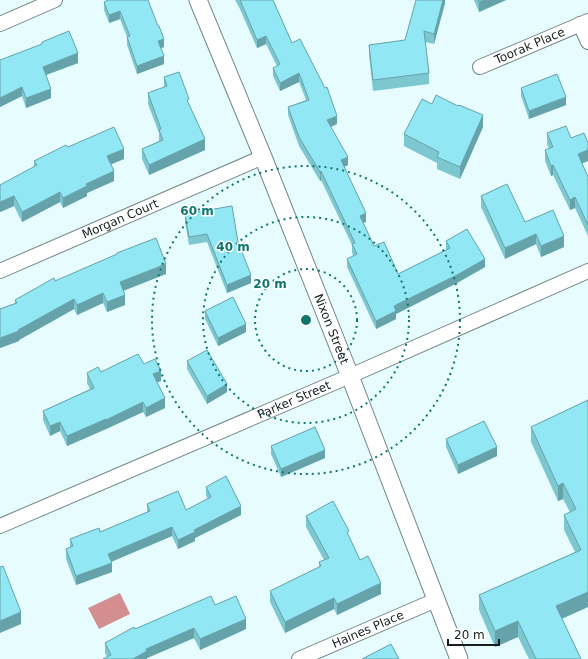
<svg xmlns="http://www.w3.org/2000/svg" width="588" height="659" font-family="'DejaVu Sans',sans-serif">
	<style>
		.water { fill: #d48e8f }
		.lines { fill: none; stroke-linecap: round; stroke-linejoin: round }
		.minor-casing { stroke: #728587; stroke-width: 16 }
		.tertiary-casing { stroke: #728587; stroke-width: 19 }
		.minor { stroke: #fff; stroke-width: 14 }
		.tertiary { stroke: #fff; stroke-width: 17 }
		.wall { fill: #7dc7d1 }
		.shaded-wall { fill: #66a2aa }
		.building { fill: #91e7f3; stroke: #66a2aa }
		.ring { fill: none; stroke: #0f766e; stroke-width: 2; stroke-dasharray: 2 4 }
		.labels { text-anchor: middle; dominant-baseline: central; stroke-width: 3; stroke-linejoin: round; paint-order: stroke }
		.street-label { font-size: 12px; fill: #161d1e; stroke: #fff }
		.centre { fill: #0f766e; stroke: #fff; stroke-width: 2 }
		.ring-label { font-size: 12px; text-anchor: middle; font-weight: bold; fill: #0f766e; stroke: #fff; stroke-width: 3; stroke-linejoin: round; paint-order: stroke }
	</style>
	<rect width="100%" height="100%" fill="#e7fcff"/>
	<path class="water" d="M 120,593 L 130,614 L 99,629 L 88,608 Z"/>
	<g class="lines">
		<defs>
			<g id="minor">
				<path d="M 0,24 L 55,0"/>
				<path d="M 580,24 L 588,42"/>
				<path id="s1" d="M 480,67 L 588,21"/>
				<path id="s2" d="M 0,271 L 263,157"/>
				<path id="s3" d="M 0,526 L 350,376 L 588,271"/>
				<path id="s4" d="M 299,659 L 436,600"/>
			</g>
			<g id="tertiary">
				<path id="s5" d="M 198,0 L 263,157 L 350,376 L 459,659"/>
			</g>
		</defs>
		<use href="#minor" class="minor-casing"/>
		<use href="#tertiary" class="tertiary-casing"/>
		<use href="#minor" class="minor"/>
		<use href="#tertiary" class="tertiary"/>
	</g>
	<path class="wall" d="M 108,0 L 164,47 L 161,48 L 164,64 L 137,74 L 127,45 L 127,37 L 120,19 L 109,23 L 104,10 L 104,2 Z
		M 235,0 L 273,0 L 292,43 L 337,124 L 331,127 L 348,165 L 344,167 L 366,222 L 363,223 L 374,246 L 398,274 L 446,250 L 446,241 L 485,267 L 457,283 L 396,314 L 396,319 L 376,329 L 347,267 L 347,259 L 353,256 L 352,252 L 352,245 L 321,180 L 320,181 L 299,146 L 288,115 L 288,107 L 306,100 L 299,82 L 280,91 L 273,76 L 273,68 L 277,66 L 266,44 L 257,48 L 239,7 Z
		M 445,0 L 445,3 L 434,44 L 425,42 L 429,73 L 429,84 L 373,91 L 369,55 L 369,45 L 405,40 Z
		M 474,0 L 506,0 L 479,12 Z
		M 42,42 L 78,63 L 46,75 L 51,98 L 26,108 L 22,96 L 0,107 L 42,44 Z
		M 164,77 L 189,105 L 205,150 L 149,175 L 142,159 L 142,149 L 159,141 L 159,133 L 148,104 L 148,93 L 164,87 Z
		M 521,88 L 566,105 L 529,119 L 521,96 Z
		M 432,104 L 483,127 L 460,179 L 437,169 L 437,163 L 404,146 L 404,134 Z
		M 547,133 L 571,138 L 588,143 L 588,161 L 582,163 L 588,177 L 588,236 L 575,208 L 570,210 L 553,175 L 551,176 L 545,161 L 545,150 L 549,149 L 547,144 Z
		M 68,147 L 124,159 L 111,164 L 114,181 L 87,193 L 87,196 L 63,208 L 60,202 L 22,222 L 14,206 L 0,212 L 34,167 L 34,161 Z
		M 481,196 L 525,222 L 564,247 L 541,257 L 536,244 L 505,259 L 481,207 Z
		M 185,214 L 238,242 L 251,283 L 227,293 L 207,242 L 189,245 L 185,222 Z
		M 166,274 L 123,291 L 125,305 L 107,312 L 103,303 L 77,315 L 74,309 L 19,340 L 19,341 L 0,348 L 0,309 L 15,303 L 15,300 L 55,281 Z
		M 205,311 L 246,332 L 218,346 L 205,319 Z
		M 187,361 L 227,392 L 207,404 L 187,369 Z
		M 144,364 L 161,381 L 157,382 L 165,408 L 146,417 L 143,412 L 106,429 L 67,446 L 60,431 L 50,436 L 43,420 L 43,411 L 90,389 L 87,383 L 87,373 L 101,372 Z
		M 588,400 L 588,607 L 562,619 L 581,659 L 529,659 L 518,637 L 495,647 L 479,610 L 479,595 L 575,552 L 564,530 L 564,515 L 570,512 L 563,499 L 558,501 L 531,442 L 531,427 Z
		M 446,439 L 497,456 L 458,474 L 446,447 Z
		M 271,446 L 325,458 L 281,477 L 271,454 Z
		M 206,487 L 241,515 L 195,538 L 195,541 L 178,549 L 172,536 L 111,562 L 112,572 L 76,585 L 66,559 L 66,549 L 70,548 L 70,539 L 100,532 L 147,512 L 147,504 L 186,510 L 208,499 L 206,496 Z
		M 306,516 L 349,537 L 360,560 L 381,594 L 337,615 L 334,609 L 285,633 L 270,602 L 270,591 L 319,567 L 319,562 L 324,560 L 306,527 Z
		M 215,605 L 246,629 L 200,650 L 194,638 L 147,658 L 147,659 L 107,657 L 105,653 L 105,643 L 135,629 Z"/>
	<path class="shaded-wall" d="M 443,0 L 445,0 L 445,3 L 434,44 L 434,34 Z
		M 485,0 L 506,0 L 479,12 L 479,2 Z
		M 120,11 L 120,19 L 109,23 L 109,15 Z
		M 266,36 L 266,44 L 257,48 L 257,40 Z
		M 164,39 L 164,47 L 158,49 L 158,41 Z
		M 78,53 L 78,63 L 43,76 L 43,67 Z
		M 164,56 L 164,64 L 137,74 L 137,66 Z
		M 299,73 L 299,82 L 280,91 L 280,83 Z
		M 22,87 L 22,96 L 0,107 L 0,98 Z
		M 51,89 L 51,98 L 26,108 L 26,98 Z
		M 566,97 L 566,105 L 529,119 L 529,111 Z
		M 483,115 L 483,127 L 460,179 L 460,167 Z
		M 337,116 L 337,124 L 327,128 L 327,120 Z
		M 205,139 L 205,150 L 149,175 L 149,165 Z
		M 124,149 L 124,159 L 107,166 L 107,156 Z
		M 588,150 L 588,161 L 578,165 L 578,154 Z
		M 348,157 L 348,165 L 341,168 L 341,160 Z
		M 553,165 L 553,175 L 551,176 L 551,166 Z
		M 114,171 L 114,181 L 87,193 L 87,196 L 63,208 L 63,198 L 86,184 Z
		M 321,171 L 321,180 L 320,181 L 320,172 Z
		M 60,192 L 60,202 L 22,222 L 22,212 Z
		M 14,196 L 14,206 L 0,212 L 0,202 Z
		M 575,197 L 575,208 L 570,210 L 570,200 Z
		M 366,213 L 366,222 L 360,224 L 360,216 Z
		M 536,234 L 536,244 L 505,259 L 505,248 Z
		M 564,236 L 564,247 L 541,257 L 541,246 Z
		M 485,259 L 485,267 L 457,283 L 396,314 L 396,319 L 376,329 L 376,321 L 394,306 Z
		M 166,264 L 166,274 L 120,292 L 120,282 Z
		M 251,275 L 251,283 L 227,293 L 227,285 Z
		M 103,293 L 103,303 L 77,315 L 77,305 Z
		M 125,295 L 125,305 L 107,312 L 107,302 Z
		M 74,299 L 74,309 L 19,340 L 19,341 L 0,348 L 0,339 L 18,330 Z
		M 246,324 L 246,332 L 218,346 L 218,338 Z
		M 161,371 L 161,381 L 153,384 L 153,374 Z
		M 227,384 L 227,392 L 207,404 L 207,396 Z
		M 165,398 L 165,408 L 146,417 L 146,408 Z
		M 143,402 L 143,412 L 106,429 L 106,420 Z
		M 106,419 L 106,429 L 67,446 L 67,436 Z
		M 60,422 L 60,431 L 50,436 L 50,426 Z
		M 497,447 L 497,456 L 458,474 L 458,465 Z
		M 325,450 L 325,458 L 281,477 L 281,469 Z
		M 563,483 L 563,499 L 558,501 L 558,486 Z
		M 241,506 L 241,515 L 195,538 L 195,541 L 178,549 L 178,540 L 194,530 Z
		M 172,527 L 172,536 L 108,563 L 108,554 Z
		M 112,563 L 112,572 L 76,585 L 76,576 Z
		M 381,583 L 381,594 L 337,615 L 337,604 Z
		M 588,592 L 588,607 L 556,621 L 556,606 Z
		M 334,598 L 334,609 L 285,633 L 285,622 Z
		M 21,612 L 21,624 L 0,633 L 0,621 Z
		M 246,619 L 246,629 L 200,650 L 200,639 Z
		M 518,621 L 518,637 L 495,647 L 495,631 Z
		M 194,628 L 194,638 L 147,658 L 147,659 L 133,659 L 146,649 Z"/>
	<path class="building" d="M 108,0 L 148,0 L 158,26 L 159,26 L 164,39 L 158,41 L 164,56 L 137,66 L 127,37 L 130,36 L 120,11 L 109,15 L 104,2 Z
		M 240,0 L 273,0 L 292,43 L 300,39 L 325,88 L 327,87 L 337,116 L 327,120 L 348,157 L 341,160 L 366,213 L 360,216 L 374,246 L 384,242 L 398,274 L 450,248 L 446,241 L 467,229 L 485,259 L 457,275 L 394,306 L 396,311 L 376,321 L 347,259 L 357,254 L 352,244 L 355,243 L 321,171 L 320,172 L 299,137 L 288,107 L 309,100 L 299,73 L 280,83 L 273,68 L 280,64 L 266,36 L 257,40 Z
		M 416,0 L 443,0 L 434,34 L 424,31 L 429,73 L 373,80 L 369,45 L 405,40 Z
		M 478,0 L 485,0 L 479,2 Z
		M 69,31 L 78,53 L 43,67 L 51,89 L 26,98 L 22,87 L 0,98 L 0,60 L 42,44 L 42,42 Z
		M 179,72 L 189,99 L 187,100 L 205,139 L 149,165 L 142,149 L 163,140 L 159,130 L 161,129 L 148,93 L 167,86 L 164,77 Z
		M 557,74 L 566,97 L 529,111 L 521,88 Z
		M 436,95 L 458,106 L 459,105 L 483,115 L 460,167 L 437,157 L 439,152 L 404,134 L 422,99 L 432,104 Z
		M 566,126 L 571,138 L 584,133 L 588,143 L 588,150 L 578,154 L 588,177 L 588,225 L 575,197 L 570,200 L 553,165 L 551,166 L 545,150 L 553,147 L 547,133 Z
		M 114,127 L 124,149 L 107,156 L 114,171 L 86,184 L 87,186 L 63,198 L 60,192 L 22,212 L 14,196 L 0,202 L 0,185 L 37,165 L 34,161 L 66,145 L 68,147 Z
		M 507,184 L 525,222 L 553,210 L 564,236 L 541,246 L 536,234 L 505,248 L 481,196 Z
		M 232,206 L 238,242 L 251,275 L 227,285 L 207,234 L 189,237 L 185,214 Z
		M 156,238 L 166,264 L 120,282 L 125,295 L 107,302 L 103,293 L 77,305 L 74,299 L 18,330 L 19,331 L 0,338 L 0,309 L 17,303 L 15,300 L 54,278 L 55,281 L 117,254 L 117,253 Z
		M 233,297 L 246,324 L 218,338 L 205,311 Z
		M 207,350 L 227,384 L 207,396 L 187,361 Z
		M 138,354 L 144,364 L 155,359 L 161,371 L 153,374 L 165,398 L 146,408 L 143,402 L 106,420 L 106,419 L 67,436 L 60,422 L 50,426 L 43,411 L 94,388 L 87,373 L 98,367 L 101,372 Z
		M 588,400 L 588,592 L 556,606 L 581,659 L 536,659 L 518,621 L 495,631 L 479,595 L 581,550 L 564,515 L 576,509 L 563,483 L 558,486 L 531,427 Z
		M 484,421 L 497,447 L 458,465 L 446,439 Z
		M 315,427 L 325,450 L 281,469 L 271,446 Z
		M 226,476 L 241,506 L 194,530 L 195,532 L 178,540 L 172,527 L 108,554 L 112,563 L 76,576 L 66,549 L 73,546 L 70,539 L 99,528 L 100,532 L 150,511 L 147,504 L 178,491 L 186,510 L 211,497 L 206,487 Z
		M 333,501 L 349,531 L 347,532 L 360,560 L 368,556 L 381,583 L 337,604 L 334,598 L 285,622 L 270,591 L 321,566 L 319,562 L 329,558 L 306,516 Z
		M 3,566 L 21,612 L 0,621 L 0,567 Z
		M 211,596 L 215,605 L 236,596 L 246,619 L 200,639 L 194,628 L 146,649 L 147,651 L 133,659 L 103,659 L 111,655 L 105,643 L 134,627 L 135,629 Z
		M 391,644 L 399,659 L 362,659 Z"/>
	<g class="ring">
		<circle cx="306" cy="320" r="51"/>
		<circle cx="306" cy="320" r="103"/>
		<circle cx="306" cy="320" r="154"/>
	</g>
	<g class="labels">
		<g class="street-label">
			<text stroke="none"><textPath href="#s1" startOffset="54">Toorak Place</textPath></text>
			<text stroke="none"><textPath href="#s2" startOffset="131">Morgan Court</textPath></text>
			<text stroke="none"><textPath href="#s5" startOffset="355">Nixon Street</textPath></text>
			<text stroke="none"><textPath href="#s3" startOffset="320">Parker Street</textPath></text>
			<text stroke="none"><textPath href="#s4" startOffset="75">Haines Place</textPath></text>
		</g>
	</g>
	<circle cx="306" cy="320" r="6" class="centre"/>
	<g class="ring-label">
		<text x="197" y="215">60 m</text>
		<text x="233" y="251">40 m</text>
		<text x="270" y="288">20 m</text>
	</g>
	<path d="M448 639v6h51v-6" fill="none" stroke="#161d1e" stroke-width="2"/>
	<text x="454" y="639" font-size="12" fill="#161d1e" stroke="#ffffff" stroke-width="3" paint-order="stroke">20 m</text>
</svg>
